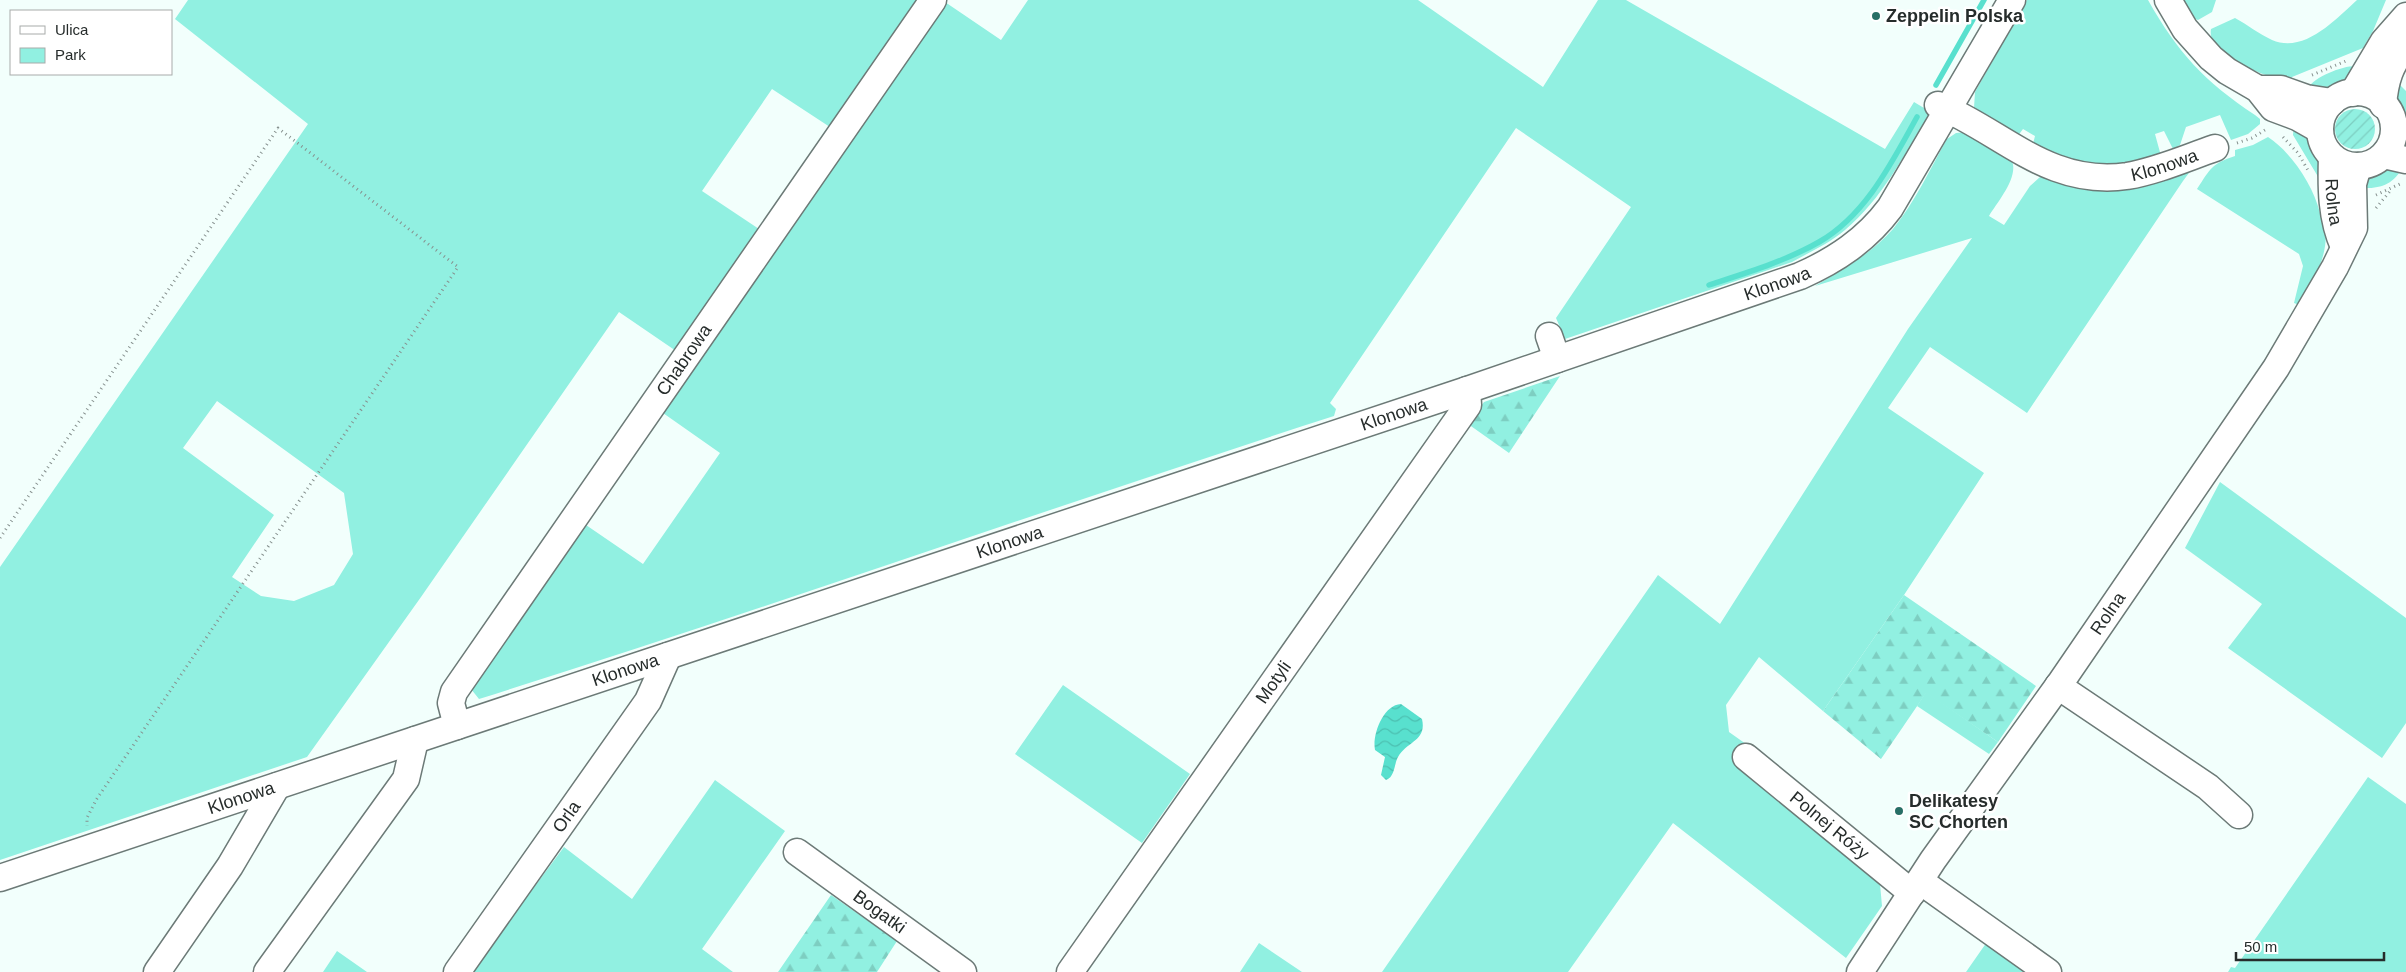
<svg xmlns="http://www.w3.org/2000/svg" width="2406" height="972" font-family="Helvetica,sans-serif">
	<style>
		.green { fill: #91f0e1; fill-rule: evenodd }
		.forest { fill: url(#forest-firs) }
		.garden { fill: url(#garden-furrows) }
		.water { fill: url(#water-waves) }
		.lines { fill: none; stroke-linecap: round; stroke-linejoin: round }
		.stream { stroke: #58e0ce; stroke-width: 5.5 }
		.minor-casing { stroke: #6c7a77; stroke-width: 29 }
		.path { stroke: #86908e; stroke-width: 3; stroke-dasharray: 1 4; stroke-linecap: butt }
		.minor { stroke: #fff; stroke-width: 26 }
		.poi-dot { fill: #286f66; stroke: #fff; stroke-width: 2 }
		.labels { text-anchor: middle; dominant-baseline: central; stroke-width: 5; stroke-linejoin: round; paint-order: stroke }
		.poi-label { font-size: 18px; font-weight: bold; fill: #262c2b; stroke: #fff; text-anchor: start }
		.street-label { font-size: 18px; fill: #262c2b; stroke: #fff }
	</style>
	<defs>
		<pattern id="forest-firs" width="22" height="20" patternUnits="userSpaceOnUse" patternTransform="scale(1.25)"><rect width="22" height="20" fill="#91f0e1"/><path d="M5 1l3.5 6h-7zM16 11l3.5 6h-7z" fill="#7dcec1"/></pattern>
		<pattern id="garden-furrows" width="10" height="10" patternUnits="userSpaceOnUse" patternTransform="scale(1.25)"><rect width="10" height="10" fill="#91f0e1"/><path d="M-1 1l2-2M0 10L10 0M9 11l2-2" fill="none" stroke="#7dcec1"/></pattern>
		<pattern id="water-waves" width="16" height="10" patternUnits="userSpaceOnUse" patternTransform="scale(1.25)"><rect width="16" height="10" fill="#58e0ce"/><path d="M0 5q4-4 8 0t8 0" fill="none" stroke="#4cc0b1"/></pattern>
	</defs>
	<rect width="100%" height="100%" fill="#f2fffc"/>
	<path class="green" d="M 188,0 L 927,0 L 836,131 L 772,89 L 702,191 L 762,231 L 679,353 L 619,312 L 421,597 L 307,757 L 0,860 L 0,567 L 308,124 L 175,19 ZM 217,401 L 344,493 L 353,554 L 334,585 L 294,601 L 261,596 L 232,577 L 274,515 L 183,448 Z
		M 1028,0 L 1418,0 L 1543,87 L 1598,0 L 1626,0 L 1885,149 L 1914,102 L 1924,108 L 1929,115 C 1904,155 1882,199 1845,230 C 1830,243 1810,252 1792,262 L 1565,339 L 1556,318 L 1631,207 L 1516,128 L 1330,403 L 1336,409 L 1334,416 C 1049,508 766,609 479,699 L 471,689 L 586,525 L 643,564 L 720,453 L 663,413 L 945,2 L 1001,40 Z
		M 2027,0 L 2148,0 C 2178,53 2204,81 2255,115 L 2260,119 L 2260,124 L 2248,134 L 2231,140 L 2220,115 L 2186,127 L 2180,145 L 2173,149 L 2164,131 L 2155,134 L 2161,156 L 2127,165 L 2072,164 L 2033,144 L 2035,136 L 2023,129 L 2017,137 L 1974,108 L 1975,92 Z
		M 2183,0 L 2216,0 L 2212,12 L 2198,20 L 2193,18 Z
		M 2357,0 L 2386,0 L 2373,31 L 2363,48 L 2292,77 L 2289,83 C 2268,76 2206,57 2211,29 L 2235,18 C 2248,25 2259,34 2272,40 C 2304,54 2335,20 2357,0 Z
		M 2355,66 C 2341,89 2334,93 2308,88 C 2314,77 2342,66 2355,66 Z
		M 2399,84 L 2406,91 L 2406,128 C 2391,111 2393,104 2399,84 Z
		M 2294,123 C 2317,143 2320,155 2323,185 L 2293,135 Z
		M 1967,132 L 2010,157 C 2022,174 1998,201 1989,216 L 2004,225 L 2030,186 L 2040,177 L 2197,162 L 2183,181 L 2027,413 L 1930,347 L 1888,408 L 1984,473 L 1904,595 L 1823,711 L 1759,657 L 1726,705 L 1729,732 L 1753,749 L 1737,767 L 1880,884 L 1882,906 L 1846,958 L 1673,823 L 1568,972 L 1382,972 L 1658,575 L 1720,624 L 1908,329 L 1972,238 L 1815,286 C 1842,270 1872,253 1893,229 C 1915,202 1930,169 1947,139 L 1956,133 Z
		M 2268,137 C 2292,153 2313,185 2320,213 L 2324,213 C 2331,253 2318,272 2299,305 L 2294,303 L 2303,266 L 2299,254 L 2197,189 C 2211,168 2211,164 2235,156 L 2235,150 L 2253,145 Z
		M 2387,164 L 2403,166 C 2394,185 2380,189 2360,188 L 2369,172 Z
		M 2220,482 L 2406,618 L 2406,723 L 2382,758 L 2228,648 L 2262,604 L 2185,548 Z
		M 1063,685 L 1190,774 L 1142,843 L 1015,754 Z
		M 1926,692 L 1998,742 L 1989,754 L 1917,706 Z
		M 2368,777 L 2406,804 L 2406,972 L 2228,972 L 2231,967 L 2235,968 Z
		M 715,780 L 785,831 L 702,949 L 733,972 L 471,972 L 564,847 L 632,899 Z
		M 1989,939 L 2036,972 L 1966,972 Z
		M 1259,943 L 1302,972 L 1240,972 Z
		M 337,951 L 367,972 L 323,972 Z"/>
	<path class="forest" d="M 1560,376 L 1509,453 L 1468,424 L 1484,402 Z
		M 1904,595 L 2036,686 L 1998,742 L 1926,693 L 1881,759 L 1823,711 Z
		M 831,895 L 897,941 L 877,972 L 778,972 Z"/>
	<path class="garden" d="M2335 129a20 20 0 1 1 40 0a20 20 0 1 1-40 0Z"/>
	<path class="water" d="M 1401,704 L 1422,719 C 1427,741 1407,741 1398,757 C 1394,764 1395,777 1386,780 L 1381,775 L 1385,757 L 1375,750 C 1372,735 1383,705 1401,704 Z"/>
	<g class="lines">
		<path class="stream" d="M 1936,85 L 1984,0
			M 1709,285 C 1746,273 1786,261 1819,242 C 1866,215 1892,162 1917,117"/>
		<defs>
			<g id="minor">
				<path d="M 2168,0 L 2185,29 L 2211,58 L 2227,71 L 2258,89 L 2273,108 L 2297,117 L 2320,130"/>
				<path d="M 2258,89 L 2281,89 L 2306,98 L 2332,102"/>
				<circle cx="2357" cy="129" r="37"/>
				<path d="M 2353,93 L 2384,41 L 2406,16"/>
				<path id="s1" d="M 1938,105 C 2004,133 2049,187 2127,176 C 2157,171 2186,158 2215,148"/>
				<path d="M 2383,105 C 2385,81 2390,64 2406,46"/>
				<path d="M 2384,155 L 2406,160"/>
				<path id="s2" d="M 2332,157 C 2331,187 2331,218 2344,247"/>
				<path d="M 1549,336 L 1557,359"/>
				<path d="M 2058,686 L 2208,787 L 2239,815"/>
				<path id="s3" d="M 457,726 L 451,703 L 454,692 L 933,0"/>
				<path id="s4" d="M 1746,757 L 1912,893"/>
				<path id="s5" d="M 797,852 L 963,972"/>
				<path id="s6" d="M 0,878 L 1467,390 L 1800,276 C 1836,260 1866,240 1890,208 L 2012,0"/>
				<path d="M 1920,881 L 2048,972"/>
				<path d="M 157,972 L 230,866 L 277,786"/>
				<path d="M 267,972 L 406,779 L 415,740"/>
				<path id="s7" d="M 457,972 L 648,701 L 668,656"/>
				<path id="s8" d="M 1070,972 L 1468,405 L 1467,390"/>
				<path id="s9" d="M 1860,972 L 1933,860 L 2061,682 L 2276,368 L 2335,267 L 2354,228 L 2353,184 L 2358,166"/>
			</g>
		</defs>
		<use href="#minor" class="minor-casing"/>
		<path class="path" d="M 2312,75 L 2346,61
			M 2283,137 L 2298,153 L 2309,172
			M 2237,143 L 2252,138 L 2265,130
			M 2376,195 L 2402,183
			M 2376,208 L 2391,190
			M 0,538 L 278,128 L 458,267 L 96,800 L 87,818 L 87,826"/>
		<use href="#minor" class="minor"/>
	</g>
	<g class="poi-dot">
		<circle cx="1876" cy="16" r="5"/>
		<circle cx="1899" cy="811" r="5"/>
	</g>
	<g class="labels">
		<g class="poi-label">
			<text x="1886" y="16">Zeppelin Polska</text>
			<text x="1909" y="801">Delikatesy<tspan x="1909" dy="21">SC Chorten</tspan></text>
		</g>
		<g class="street-label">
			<text stroke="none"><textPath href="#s1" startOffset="245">Klonowa</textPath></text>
			<text stroke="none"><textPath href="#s2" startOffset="45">Rolna</textPath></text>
			<text stroke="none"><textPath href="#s6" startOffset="1874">Klonowa</textPath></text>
			<text stroke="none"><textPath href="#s3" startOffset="439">Chabrowa</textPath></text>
			<text stroke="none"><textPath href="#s6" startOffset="1469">Klonowa</textPath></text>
			<text stroke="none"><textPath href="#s6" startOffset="1064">Klonowa</textPath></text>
			<text stroke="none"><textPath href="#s9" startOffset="436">Rolna</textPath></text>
			<text stroke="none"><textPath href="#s6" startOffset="659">Klonowa</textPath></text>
			<text stroke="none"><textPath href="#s8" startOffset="354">Motyli</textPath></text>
			<text stroke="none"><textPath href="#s6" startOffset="254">Klonowa</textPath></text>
			<text stroke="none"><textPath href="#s7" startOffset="190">Orla</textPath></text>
			<text stroke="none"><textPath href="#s4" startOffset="108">Polnej Róży</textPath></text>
			<text stroke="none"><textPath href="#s5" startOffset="102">Bogatki</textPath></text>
		</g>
	</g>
	<rect x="10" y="10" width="162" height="65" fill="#ffffff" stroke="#a8abaa"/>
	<rect x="20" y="26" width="25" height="8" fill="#ffffff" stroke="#a8abaa"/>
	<text x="55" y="35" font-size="15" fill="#262c2b">Ulica</text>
	<rect x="20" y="48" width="25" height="15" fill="#91f0e1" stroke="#a8abaa"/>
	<text x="55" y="60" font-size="15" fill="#262c2b">Park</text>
	<path d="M2236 952v8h148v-8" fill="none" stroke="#262c2b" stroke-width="2.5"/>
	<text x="2244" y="952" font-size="15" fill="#262c2b" stroke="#ffffff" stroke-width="4" paint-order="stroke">50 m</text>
</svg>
